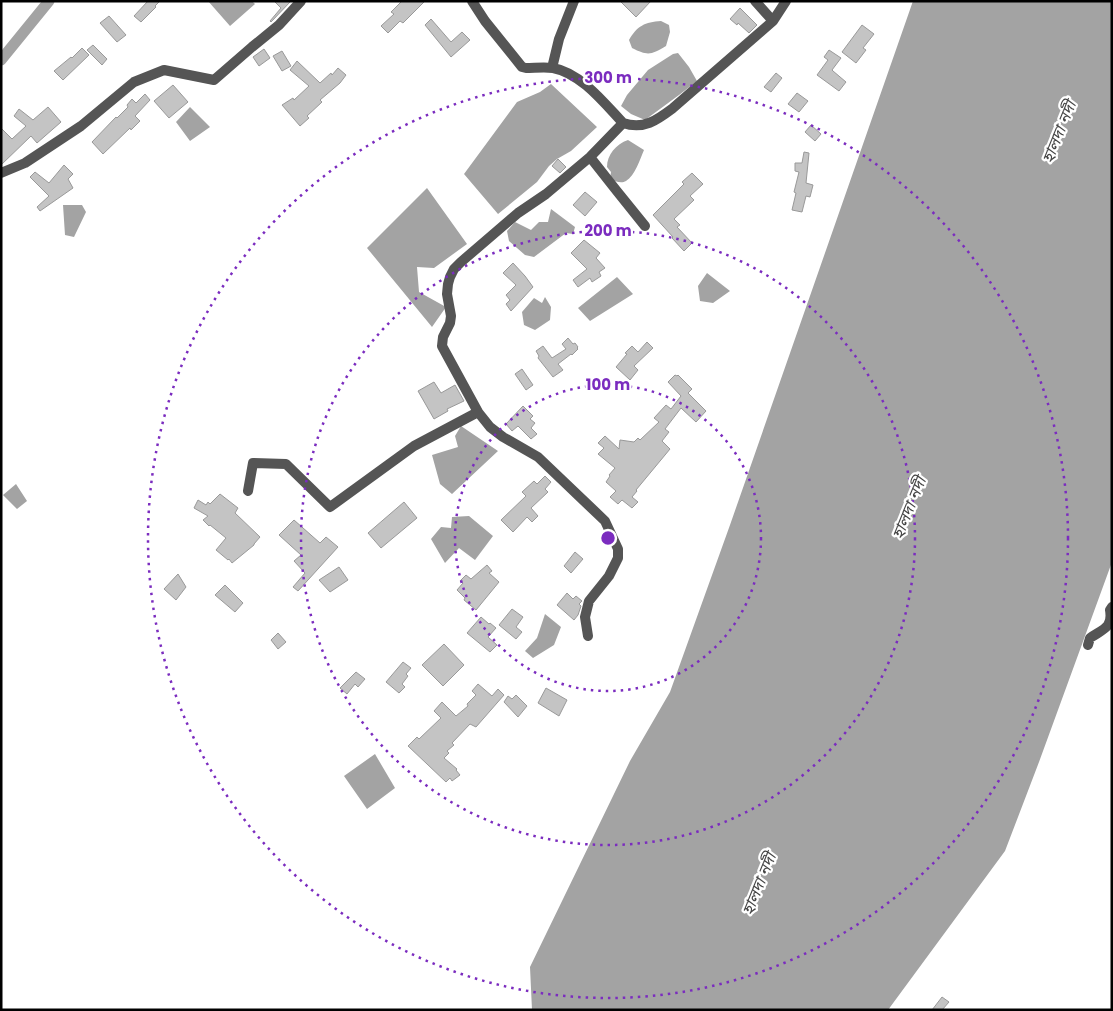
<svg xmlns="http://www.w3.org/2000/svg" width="1113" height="1011" font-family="Poppins,'Noto Sans Bengali',sans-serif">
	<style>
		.water { fill: #a3a3a3 }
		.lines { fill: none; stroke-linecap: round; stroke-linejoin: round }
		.canal { stroke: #a3a3a3; stroke-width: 11 }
		.building { fill: #c4c4c4; stroke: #999 }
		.minor { stroke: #555; stroke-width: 10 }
		.ring { fill: none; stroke: #7b2cbf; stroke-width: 2.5; stroke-dasharray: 2.5 5 }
		.labels { text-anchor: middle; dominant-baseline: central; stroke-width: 4.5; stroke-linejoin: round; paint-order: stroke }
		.water-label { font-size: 16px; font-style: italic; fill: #444; stroke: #fff }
		.centre { fill: #7b2cbf; stroke: #fff; stroke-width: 2.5 }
		.ring-label { font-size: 15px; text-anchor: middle; font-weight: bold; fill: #7b2cbf; stroke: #fff; stroke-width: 4.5; stroke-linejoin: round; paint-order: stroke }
	</style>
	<rect width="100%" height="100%" fill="#fff"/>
	<path class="water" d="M 208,1 L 252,1 L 255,4 L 230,26 Z
		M 913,1 L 1112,1 L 1112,562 L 1039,762 L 1005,851 L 888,1010 L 532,1010 L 530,967 L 630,761 L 670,692 L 730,525 Z
		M 661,21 L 669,25 L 670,32 L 666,46 C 651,55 648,56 632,48 L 629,40 C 637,26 645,22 661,21 Z
		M 678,53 L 689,67 L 697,81 L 679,95 L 645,120 L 631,114 L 621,106 L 627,95 L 648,70 L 673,54 Z
		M 551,84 L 597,127 L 571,151 L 557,159 L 549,166 L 537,182 L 498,214 L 464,174 L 517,102 L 540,92 Z
		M 190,107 L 210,127 L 190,141 L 176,122 Z
		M 628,140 L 644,150 C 640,159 635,176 626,181 C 621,184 615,181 610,179 L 611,172 L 607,167 C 607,155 616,144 628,140 Z
		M 427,188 L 467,244 L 434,268 L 417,267 L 419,292 L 446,307 L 432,327 L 367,248 Z
		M 63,205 L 82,205 L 86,212 L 74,237 L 65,235 Z
		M 551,209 L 575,227 L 573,234 L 566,233 L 534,257 L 525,255 L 509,241 L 507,231 L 515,222 L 531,230 L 539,222 L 548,222 Z
		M 707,273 L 730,291 L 713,303 L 700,301 L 698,286 Z
		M 617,277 L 633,294 L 590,321 L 578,308 Z
		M 545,297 L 551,307 L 550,320 L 535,330 L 524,325 L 522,312 L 534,298 L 542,303 Z
		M 461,426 L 498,451 L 452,494 L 440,484 L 432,455 L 458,447 L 455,436 Z
		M 16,484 L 27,501 L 17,509 L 3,495 Z
		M 469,516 L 493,536 L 475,560 L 459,548 L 445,563 L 431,539 L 441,527 L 451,528 L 452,517 Z
		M 545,614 L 561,627 L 554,645 L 533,658 L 525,651 L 537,638 Z
		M 375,754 L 395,788 L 367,809 L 344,776 Z"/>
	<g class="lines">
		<path class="canal" d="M 1,60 L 49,1"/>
	</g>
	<path class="building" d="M 148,1 L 160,1 L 155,6 L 156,7 L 141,22 L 134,16 Z
		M 274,1 L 291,1 L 271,22 L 270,21 L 281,8 Z
		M 402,1 L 425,1 L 403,23 L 400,21 L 388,33 L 381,26 L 394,14 L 391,12 Z
		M 620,1 L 651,1 L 636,17 Z
		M 740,8 L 757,25 L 749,33 L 738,23 L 737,25 L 730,19 Z
		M 109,16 L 126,35 L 117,42 L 100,23 Z
		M 431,19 L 451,42 L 462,32 L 470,40 L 451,57 L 425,25 Z
		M 862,25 L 874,34 L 863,48 L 866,50 L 856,63 L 842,52 Z
		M 93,45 L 107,59 L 102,65 L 87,50 Z
		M 82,48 L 89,55 L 63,80 L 54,71 L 71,57 L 72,58 Z
		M 264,49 L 270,58 L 259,66 L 253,57 Z
		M 829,50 L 841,58 L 832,70 L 833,71 L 846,82 L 839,91 L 817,75 L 828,60 L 824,57 Z
		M 282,51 L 291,66 L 282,71 L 273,56 Z
		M 297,61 L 320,83 L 331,73 L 332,75 L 338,68 L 346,75 L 340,83 L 320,100 L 322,102 L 307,116 L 309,118 L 300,126 L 282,105 L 293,98 L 294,100 L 309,86 L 290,70 Z
		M 776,73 L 782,78 L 771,92 L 764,87 Z
		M 173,85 L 188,102 L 169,118 L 154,101 Z
		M 797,93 L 808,101 L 799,112 L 788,104 Z
		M 145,94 L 150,100 L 135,116 L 140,121 L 131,130 L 130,128 L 103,154 L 92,142 L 116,117 L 117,118 L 128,107 L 127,105 L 132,99 L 136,103 Z
		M 48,107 L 61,122 L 37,143 L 31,136 L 1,165 L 1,128 L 12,139 L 26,126 L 14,116 L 19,109 L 33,120 Z
		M 811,125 L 821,134 L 815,141 L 805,132 Z
		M 804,152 L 809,153 L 806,183 L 813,185 L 810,197 L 806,196 L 802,212 L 792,210 L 796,193 L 794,192 L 799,172 L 795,171 L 795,163 L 802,163 Z
		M 558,159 L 566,167 L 560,173 L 552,166 Z
		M 64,165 L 73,174 L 68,179 L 73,188 L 40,211 L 37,207 L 49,196 L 30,177 L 35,172 L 49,183 Z
		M 692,173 L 703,184 L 690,196 L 694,200 L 674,219 L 680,225 L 677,227 L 692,243 L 684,251 L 672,238 L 673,237 L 653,215 L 684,184 L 682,182 Z
		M 585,192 L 597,202 L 585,216 L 573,205 Z
		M 584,240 L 600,253 L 596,258 L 605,268 L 599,272 L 601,276 L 592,282 L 590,278 L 578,287 L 573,280 L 587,269 L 571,253 Z
		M 513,263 L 525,276 L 533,287 L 511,311 L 506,304 L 510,300 L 506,295 L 516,285 L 503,273 Z
		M 568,338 L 573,344 L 575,343 L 578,347 L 577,348 L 578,349 L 572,355 L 571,354 L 558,364 L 563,370 L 553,377 L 538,358 L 539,356 L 536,351 L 543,346 L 552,358 L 566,349 L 562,344 Z
		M 647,342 L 653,348 L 634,366 L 638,370 L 630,380 L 616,367 L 627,354 L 625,353 L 632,346 L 638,352 Z
		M 522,369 L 533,385 L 526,390 L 515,374 Z
		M 675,375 L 677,376 L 678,375 L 692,389 L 688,393 L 706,411 L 696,422 L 681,408 L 665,429 L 669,432 L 662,441 L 670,449 L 636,490 L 637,491 L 632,497 L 638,502 L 632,508 L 622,500 L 618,504 L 610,497 L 616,491 L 606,482 L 610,476 L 609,475 L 615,468 L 598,454 L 604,448 L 598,443 L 605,436 L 619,449 L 620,440 L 634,442 L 638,438 L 640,440 L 659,422 L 654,418 L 666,405 L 671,409 L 681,396 L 668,382 Z
		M 434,382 L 441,393 L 455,385 L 464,401 L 447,409 L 448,411 L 434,419 L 418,391 Z
		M 523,406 L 533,416 L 530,419 L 535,423 L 531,428 L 537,434 L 531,439 L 518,426 L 512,431 L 506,424 Z
		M 545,476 L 551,482 L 545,489 L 548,492 L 531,508 L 538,516 L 532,522 L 527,517 L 513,532 L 501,520 L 526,496 L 522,492 L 534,481 L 537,484 Z
		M 220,494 L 238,508 L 235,513 L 260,537 L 254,544 L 254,545 L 232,563 L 229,559 L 228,560 L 216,550 L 226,538 L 210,525 L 209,526 L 203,520 L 208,516 L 194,508 L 198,500 L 206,505 L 208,502 L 210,504 Z
		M 404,502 L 417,518 L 381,548 L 368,533 Z
		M 294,520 L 320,543 L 326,537 L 338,547 L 298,591 L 293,587 L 305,573 L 294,561 L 301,555 L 279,535 Z
		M 575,552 L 583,559 L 571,573 L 564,566 Z
		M 487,565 L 492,571 L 489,573 L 499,582 L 476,610 L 464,600 L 465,598 L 457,590 L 463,583 L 460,581 L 466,575 L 471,579 Z
		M 339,567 L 348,580 L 330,592 L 319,580 Z
		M 178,574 L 186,587 L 176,600 L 164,589 Z
		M 225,585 L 243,603 L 235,612 L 215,595 Z
		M 567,593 L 573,599 L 576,596 L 582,601 L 579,604 L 581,606 L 578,615 L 574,620 L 557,605 Z
		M 512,609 L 523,617 L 516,627 L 522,632 L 516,639 L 499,625 Z
		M 481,617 L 489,624 L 490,623 L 496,628 L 488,637 L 497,645 L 490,652 L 467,633 Z
		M 278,633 L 286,642 L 278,649 L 271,640 Z
		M 444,644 L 464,665 L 443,686 L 422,665 Z
		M 403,662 L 411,668 L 406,674 L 408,676 L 402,684 L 405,687 L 399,693 L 386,682 Z
		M 356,672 L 365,679 L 358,687 L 355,684 L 347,694 L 340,688 Z
		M 478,684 L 492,696 L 498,689 L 504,695 L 476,727 L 470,724 L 452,743 L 454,745 L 447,751 L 449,753 L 444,758 L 457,769 L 456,770 L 460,775 L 452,781 L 450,778 L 446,782 L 408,746 L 417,737 L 419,739 L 441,718 L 434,711 L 442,702 L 456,716 L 468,706 L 467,704 L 476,695 L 472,691 Z
		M 546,688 L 567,700 L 559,716 L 538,703 Z
		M 516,695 L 527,706 L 518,717 L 504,702 L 508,696 L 512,699 Z
		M 942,997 L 949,1002 L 942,1010 L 932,1010 Z"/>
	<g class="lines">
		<path class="minor" d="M 773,21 L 786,1
			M 552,68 L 559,39 L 574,1
			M 623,123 C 644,130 657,120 673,108 L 773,21 L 755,1
			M 590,157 L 616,190 L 645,226
			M 1,173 L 25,163 L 81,126 L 134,82 L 164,70 L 214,80 L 252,47 L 279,25 L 301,1
			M 478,412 L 490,427 L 503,437 L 538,457 L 605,521 L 618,549 L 618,558 L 609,576 L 589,601 L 585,617 L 588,636
			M 248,491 L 253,463 L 286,464 L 330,507 L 414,446 L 478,412 L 442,346 L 443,337 L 450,323 L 451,316 L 447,294 L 448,284 L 450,277 L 454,269 L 461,262 L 518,213 L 546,194 L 590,157 L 623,123 C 605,104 581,73 553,68 C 545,67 534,68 526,68 L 522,67 L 485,21 L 472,1
			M 1088,645 L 1090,638 C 1103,629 1113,628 1110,610 L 1112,607"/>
	</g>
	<g class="ring">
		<circle cx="608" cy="538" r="153"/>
		<circle cx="608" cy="538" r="307"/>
		<circle cx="608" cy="538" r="460"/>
	</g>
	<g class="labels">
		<g class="water-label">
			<text transform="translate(1059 132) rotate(-68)">হালদা নদী</text>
			<text transform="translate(909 508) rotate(-68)">হালদা নদী</text>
			<text transform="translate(759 884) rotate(-68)">হালদা নদী</text>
		</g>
	</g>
	<circle cx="608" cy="538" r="8" class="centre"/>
	<g class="ring-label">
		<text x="608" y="83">300 m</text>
		<text x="608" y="236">200 m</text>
		<text x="608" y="390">100 m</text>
	</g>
	<rect width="1113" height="1011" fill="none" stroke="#000000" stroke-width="5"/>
</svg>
